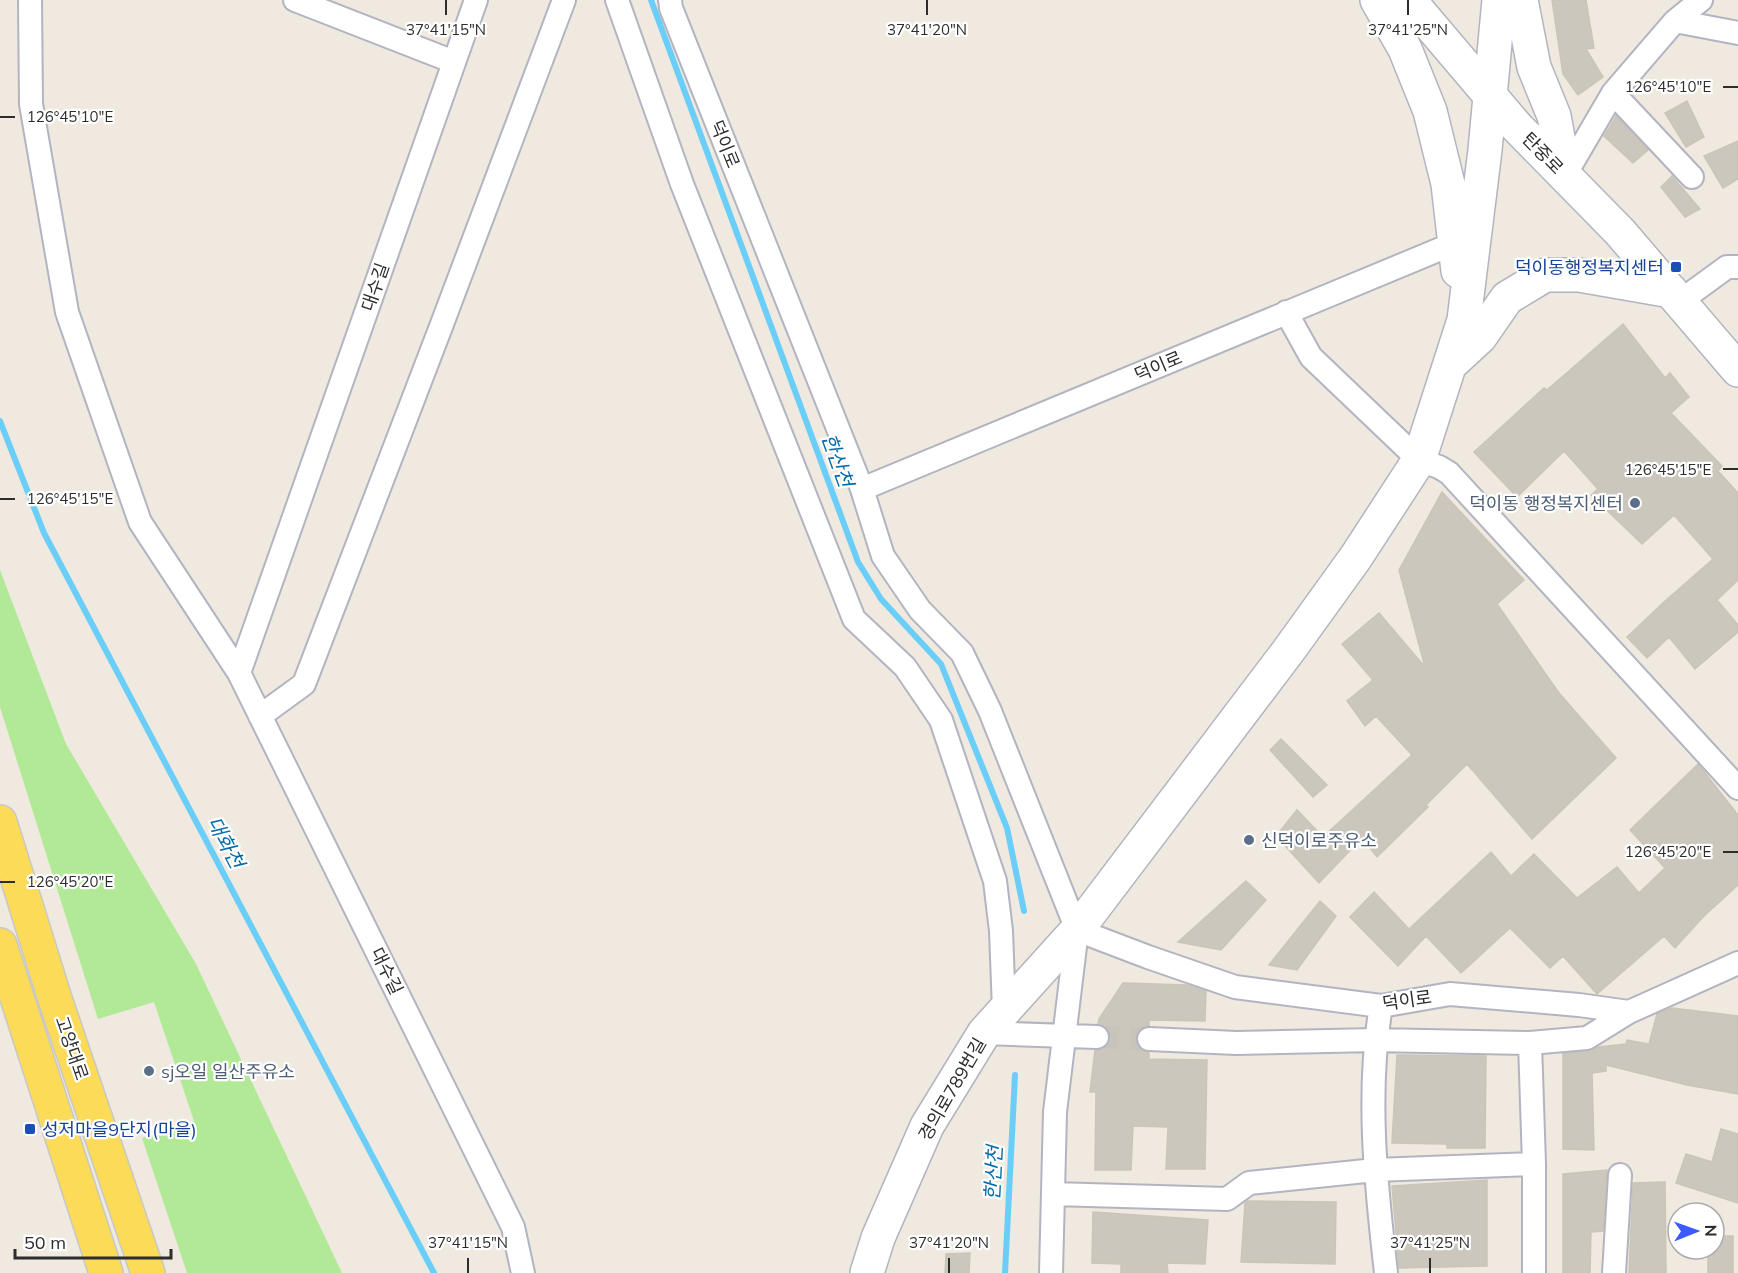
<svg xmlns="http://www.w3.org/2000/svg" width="1738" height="1273" font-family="Mulish,'Noto Sans KR',sans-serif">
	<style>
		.green { fill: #b1e997 }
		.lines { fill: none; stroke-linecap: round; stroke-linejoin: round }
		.stream { stroke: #6bcef8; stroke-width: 6 }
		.building { fill: #cbc7bd; stroke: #cbc5b8; stroke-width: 1.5 }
		.minor-tunnel { stroke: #c8c3bb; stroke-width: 22; stroke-dasharray: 22 11; stroke-linecap: butt }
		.minor-casing { stroke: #b2b4c1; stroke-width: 26 }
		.secondary-casing { stroke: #b2b4c1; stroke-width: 36 }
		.primary-casing { stroke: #c8c8c8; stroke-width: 36 }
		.minor { stroke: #fff; stroke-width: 22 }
		.secondary { stroke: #fff; stroke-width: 33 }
		.primary { stroke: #fbdb57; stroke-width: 33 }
		.ticks { fill: none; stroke: #2d2d2d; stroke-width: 2 }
		.transit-dot { fill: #1a4fb4; stroke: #fff; stroke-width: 2 }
		.service-dot { fill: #5c6f8a; stroke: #fff; stroke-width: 2 }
		.labels { text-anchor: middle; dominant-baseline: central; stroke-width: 4.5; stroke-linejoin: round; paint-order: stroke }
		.street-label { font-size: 18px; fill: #2d2d2d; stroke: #fff }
		.transit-label { font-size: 18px; fill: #164399; stroke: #fff; text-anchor: end }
		.service-label { font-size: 18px; fill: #4e5e75; stroke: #fff; text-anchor: start }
		.water-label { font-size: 20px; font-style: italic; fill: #036bab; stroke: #fff }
		.ticks-label { font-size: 15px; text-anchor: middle; fill: #2d2d2d; stroke: #fff; stroke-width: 4.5; stroke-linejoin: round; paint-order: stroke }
	</style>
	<rect width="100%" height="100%" fill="#efe9df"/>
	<path class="green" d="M 0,570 L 66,744 L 196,964 L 342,1273 L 187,1273 L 142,1138 L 194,1121 L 154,1002 L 98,1019 L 0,707 Z"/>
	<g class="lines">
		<path class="stream" d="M 651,0 L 858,562 L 881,599 L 941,664 L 1007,828 L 1024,911
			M 0,421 L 44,533 L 434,1273
			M 1005,1273 L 1015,1075"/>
	</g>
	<path class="building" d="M 1552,0 L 1586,0 L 1594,48 L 1586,49 L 1603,77 L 1578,95 L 1563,74 Z
		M 1687,101 L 1704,137 L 1686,147 L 1665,113 Z
		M 1616,116 L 1648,150 L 1633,163 L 1604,136 Z
		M 1738,141 L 1738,179 L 1723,188 L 1704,156 Z
		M 1672,176 L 1700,209 L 1685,217 L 1661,187 Z
		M 1623,324 L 1665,378 L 1670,373 L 1689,397 L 1671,413 L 1722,466 L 1718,471 L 1738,493 L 1738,580 L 1717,600 L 1738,625 L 1738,632 L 1695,669 L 1669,637 L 1647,658 L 1627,637 L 1664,602 L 1713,559 L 1674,515 L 1642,544 L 1591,495 L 1598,489 L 1564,451 L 1517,497 L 1474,452 L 1544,388 L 1547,390 Z
		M 1442,492 L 1524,580 L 1497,604 L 1559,693 L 1616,758 L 1532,839 L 1467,764 L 1426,805 L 1428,807 L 1377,857 L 1362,838 L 1319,883 L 1276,836 L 1297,810 L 1323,837 L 1412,755 L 1376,716 L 1365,726 L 1347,701 L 1373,680 L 1342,644 L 1379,613 L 1425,667 L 1399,570 Z
		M 1281,739 L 1327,785 L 1313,797 L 1270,750 Z
		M 1698,764 L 1738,815 L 1738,885 L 1704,916 L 1675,948 L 1664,936 L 1597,994 L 1563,956 L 1550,968 L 1510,928 L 1461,973 L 1426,936 L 1398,966 L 1350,917 L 1374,892 L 1409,929 L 1491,852 L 1511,876 L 1534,854 L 1577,898 L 1617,867 L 1639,893 L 1665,868 L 1630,830 Z
		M 1246,881 L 1266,900 L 1221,950 L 1178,942 Z
		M 1320,901 L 1336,916 L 1297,970 L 1269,965 Z
		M 1123,983 L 1187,985 L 1206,991 L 1205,1021 L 1149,1020 L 1149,1026 L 1143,1027 L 1138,1031 L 1136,1039 L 1137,1045 L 1141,1050 L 1149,1053 L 1149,1059 L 1207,1060 L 1205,1169 L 1166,1169 L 1168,1127 L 1133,1126 L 1131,1170 L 1095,1170 L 1096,1092 L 1090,1092 L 1095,1050 L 1104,1049 L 1109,1044 L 1110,1037 L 1109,1030 L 1098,1024 L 1099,1019 Z
		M 1672,1008 L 1738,1016 L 1738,1094 L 1687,1085 L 1606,1065 L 1606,1071 L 1592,1073 L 1594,1150 L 1563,1149 L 1563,1054 L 1588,1051 L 1599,1047 L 1626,1044 L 1627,1040 L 1649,1044 L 1657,1014 Z
		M 1397,1055 L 1486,1056 L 1485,1148 L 1447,1148 L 1447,1144 L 1392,1143 Z
		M 1721,1129 L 1738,1134 L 1738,1203 L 1676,1183 L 1686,1154 L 1712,1162 Z
		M 1607,1170 L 1603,1231 L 1591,1232 L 1590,1273 L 1563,1273 L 1563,1174 Z
		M 1487,1180 L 1487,1266 L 1399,1268 L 1392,1186 Z
		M 1665,1182 L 1666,1273 L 1629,1273 L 1633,1183 Z
		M 1247,1201 L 1336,1202 L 1335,1264 L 1241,1262 L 1245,1203 Z
		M 1093,1212 L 1208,1220 L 1205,1264 L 1167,1263 L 1168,1273 L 1121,1273 L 1121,1264 L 1092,1263 Z
		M 1714,1236 L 1733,1236 L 1733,1273 L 1708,1273 L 1708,1249 L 1714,1249 Z
		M 970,1253 L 969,1273 L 945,1273 L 946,1254 Z"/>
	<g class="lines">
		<path class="minor-tunnel" d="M 1097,1037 L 1149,1039"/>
		<defs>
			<path id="minor" d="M 30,0 L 31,104 L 67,312 L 140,522 L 239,673 L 513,1227 L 523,1273
				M 295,0 L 454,62
				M 617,0 L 682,184 L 854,619 L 905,667 L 941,720 L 995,881 L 1001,931 L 1004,1010
				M 670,0 L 671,8 L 862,489 L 883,556 L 920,610 L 962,653 L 990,711 L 1077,930 L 1055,1112 L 1051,1273
				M 1675,21 L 1738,33
				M 1613,93 L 1692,177
				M 1565,175 L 1613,93 L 1675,21 L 1701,0
				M 1679,302 L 1727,267 L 1738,267
				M 1286,312 L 1311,357 L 1419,460 L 1439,467 L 1449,473 L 1738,788
				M 862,489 L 1455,243
				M 239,673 L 476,0
				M 260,716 L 304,684 L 442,324 L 564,0
				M 1077,930 L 1148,957 L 1235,987 L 1381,1006 L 1450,994 L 1579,1005 L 1629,1012 L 1738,963
				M 1381,1006 C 1366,1093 1376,1185 1386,1273
				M 984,1033 L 1097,1037
				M 1149,1039 L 1236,1043 L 1375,1040 L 1530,1043 L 1587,1038 L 1629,1012
				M 1530,1043 L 1534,1164 L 1534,1273
				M 1053,1194 L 1227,1199 L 1249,1183 L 1375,1170 L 1534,1164
				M 1614,1273 L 1620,1175"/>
			<path id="secondary" d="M 1377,0 L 1405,49 L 1430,111 L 1448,184 L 1458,271
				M 1409,0 L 1516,126 L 1620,232 L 1738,370
				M 1521,0 L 1534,67 L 1554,116 L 1565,175
				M 1453,362 L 1480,337 L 1507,298 L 1545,275 L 1579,275 L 1671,291
				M 867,1273 L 878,1238 L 927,1126 L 984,1033 L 1077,930 L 1289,650 L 1356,557 L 1419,460 L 1464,320 L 1485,150 L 1499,0"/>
			<path id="primary" d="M 0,822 L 55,999 L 148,1273
				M 0,945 L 106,1273"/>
		</defs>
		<use href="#minor" class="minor-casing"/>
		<use href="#secondary" class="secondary-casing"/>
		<use href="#primary" class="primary-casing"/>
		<use href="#minor" class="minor"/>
		<use href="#secondary" class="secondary"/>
		<use href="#primary" class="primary"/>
	</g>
	<path class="ticks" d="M 446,0 L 446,15M 927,0 L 927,15M 1408,0 L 1408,15M 1723,87 L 1738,87M 0,117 L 15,117M 1723,469 L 1738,469M 0,499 L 15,499M 1723,852 L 1738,852M 0,882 L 15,882M 468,1258 L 468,1273M 949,1258 L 949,1273M 1430,1258 L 1430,1273"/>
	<g class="transit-dot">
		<rect x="1670" y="261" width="12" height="12" rx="3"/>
		<rect x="24" y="1123" width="12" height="12" rx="3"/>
	</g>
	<g class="service-dot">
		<circle cx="1635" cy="503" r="6"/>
		<circle cx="1249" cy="840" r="6"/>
		<circle cx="149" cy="1071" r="6"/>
	</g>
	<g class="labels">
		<g class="street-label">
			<text transform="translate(725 144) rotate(68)">덕이로</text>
			<text transform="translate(1543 153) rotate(46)">탄중로</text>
			<text transform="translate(375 287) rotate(-71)">대수길</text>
			<text transform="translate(1158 366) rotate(-23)">덕이로</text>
			<text transform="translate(387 971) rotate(64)">대수길</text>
			<text transform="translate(1407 1000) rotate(-8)">덕이로</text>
			<text transform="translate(72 1048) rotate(71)">고양대로</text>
			<text transform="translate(952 1089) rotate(-60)">경의로789번길</text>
		</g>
		<g class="transit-label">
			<text x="1664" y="267">덕이동행정복지센터</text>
			<text x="42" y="1129" text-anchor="start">성저마을9단지(마을)</text>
		</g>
		<g class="service-label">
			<text x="1623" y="503" text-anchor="end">덕이동 행정복지센터</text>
			<text x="1261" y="840">신덕이로주유소</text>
			<text x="161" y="1071">sj오일 일산주유소</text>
		</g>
		<g class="water-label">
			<text transform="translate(838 460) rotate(70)">한산천</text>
			<text transform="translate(226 842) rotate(62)">대화천</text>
			<text transform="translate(993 1173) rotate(-87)">한산천</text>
		</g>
	</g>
	<g class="ticks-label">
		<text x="446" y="35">37°41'15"N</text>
		<text x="927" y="35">37°41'20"N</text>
		<text x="1408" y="35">37°41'25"N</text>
		<text x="1668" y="92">126°45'10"E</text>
		<text x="70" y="122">126°45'10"E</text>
		<text x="1668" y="475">126°45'15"E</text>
		<text x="70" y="504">126°45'15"E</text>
		<text x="1668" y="857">126°45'20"E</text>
		<text x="70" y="887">126°45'20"E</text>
		<text x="468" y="1248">37°41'15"N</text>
		<text x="949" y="1248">37°41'20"N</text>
		<text x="1430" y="1248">37°41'25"N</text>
	</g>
	<g transform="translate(1696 1231) rotate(89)"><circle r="28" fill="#ffffff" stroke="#ababab" stroke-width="1.5"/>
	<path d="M0-4.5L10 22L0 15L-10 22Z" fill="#3c5aff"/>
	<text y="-9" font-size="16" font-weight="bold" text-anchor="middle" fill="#2d2d2d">N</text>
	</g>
	<path d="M15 1249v9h156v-9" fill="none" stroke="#2d2d2d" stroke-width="3"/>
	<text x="24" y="1249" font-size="18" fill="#2d2d2d" stroke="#ffffff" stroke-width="4.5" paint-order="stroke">50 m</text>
</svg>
